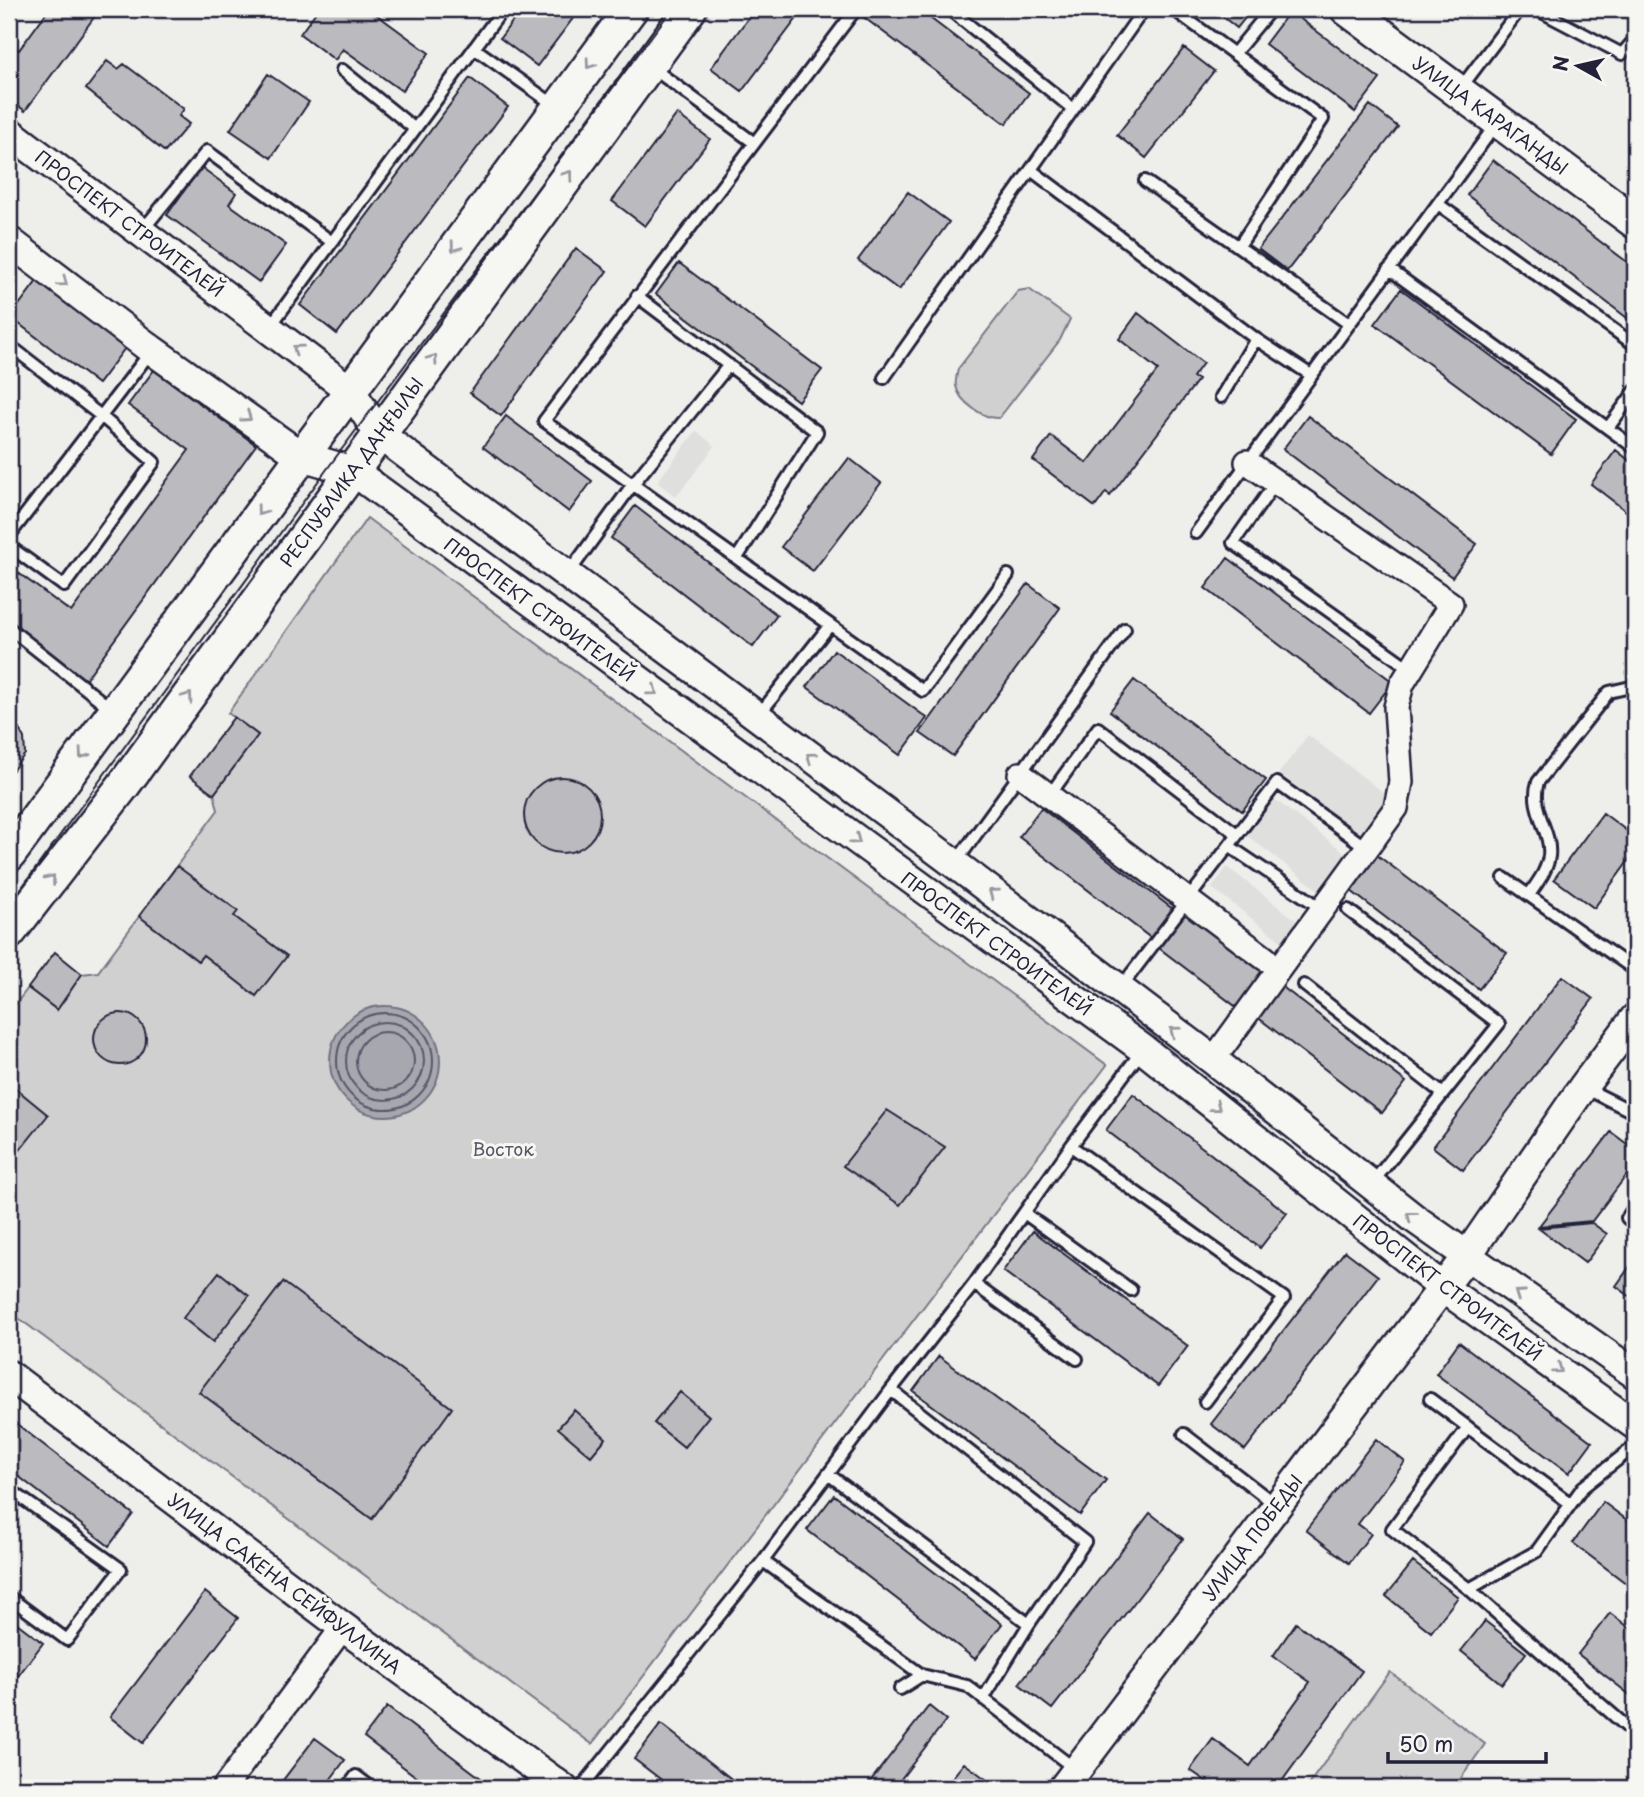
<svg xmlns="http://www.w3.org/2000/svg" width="1644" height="1797" font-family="'Playpen Sans',sans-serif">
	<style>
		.built { fill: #dfdfde }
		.green { fill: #d0d0d1; stroke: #797986; stroke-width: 2 }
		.water { fill: #a7a7af; stroke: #727281; stroke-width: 2 }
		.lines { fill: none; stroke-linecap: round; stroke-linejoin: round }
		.shore { stroke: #575769; stroke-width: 2 }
		.building { fill: #bbbbbf; stroke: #22223b; stroke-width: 2 }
		.service-casing { stroke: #22223b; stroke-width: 16 }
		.minor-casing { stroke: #22223b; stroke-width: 28 }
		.tertiary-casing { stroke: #22223b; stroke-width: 33 }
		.secondary-casing { stroke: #22223b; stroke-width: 37 }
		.service { stroke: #f6f6f2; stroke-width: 10 }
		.minor { stroke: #f6f6f2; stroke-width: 23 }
		.tertiary { stroke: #f6f6f2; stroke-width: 28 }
		.secondary { stroke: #f6f6f2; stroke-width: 32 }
		.tram { stroke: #22223b; stroke-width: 2 }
		.oneway { stroke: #9797a0 }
		.labels { text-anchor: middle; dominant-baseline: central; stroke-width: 6; stroke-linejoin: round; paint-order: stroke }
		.street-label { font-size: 18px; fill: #22223b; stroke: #f6f6f2 }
		.park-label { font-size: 18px; fill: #565668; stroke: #f6f6f2 }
	</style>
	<rect width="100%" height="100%" fill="#eeeeeb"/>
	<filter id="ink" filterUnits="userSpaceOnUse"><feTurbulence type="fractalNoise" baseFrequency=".0143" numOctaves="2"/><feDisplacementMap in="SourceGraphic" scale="14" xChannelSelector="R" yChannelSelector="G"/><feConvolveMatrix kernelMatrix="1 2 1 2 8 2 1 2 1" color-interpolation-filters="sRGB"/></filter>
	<g filter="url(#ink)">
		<path class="built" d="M 696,431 L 715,446 L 676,497 L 657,482 Z
			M 1308,735 L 1396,802 L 1367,840 L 1279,773 Z
			M 1273,798 L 1348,855 L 1321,892 L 1245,834 Z
			M 1227,867 L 1305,927 L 1289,947 L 1212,888 Z"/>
		<path class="green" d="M 1029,289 L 1070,319 L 1060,340 L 999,418 C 984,419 959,402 956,386 C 955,381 957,374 958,369 L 1018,291 Z
			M 367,518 L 1107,1065 L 592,1744 L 9,1311 L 9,1013 L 28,988 L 57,1010 L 82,974 L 98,972 L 218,810 L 214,794 L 258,735 L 228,713 Z
			M 1390,1672 L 1485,1744 L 1454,1788 L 1306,1788 Z"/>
		<path class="water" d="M330 1061a55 55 0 1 1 110 0a55 55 0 1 1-110 0Z"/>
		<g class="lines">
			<path class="shore" d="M337 1061a48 48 0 1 1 96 0a48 48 0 1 1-96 0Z
				M346 1061a39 39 0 1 1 78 0a39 39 0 1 1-78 0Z
				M356 1061a29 29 0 1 1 58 0a29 29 0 1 1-58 0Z"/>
		</g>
		<path class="building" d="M 49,9 L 85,9 L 95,16 L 25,111 L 9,98 L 9,42 L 19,50 Z
			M 318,9 L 369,9 L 429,53 L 402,91 L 343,49 L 335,60 L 300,34 Z
			M 522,9 L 580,9 L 537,66 L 500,38 Z
			M 755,9 L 804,9 L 742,91 L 711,68 Z
			M 867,9 L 918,9 L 1029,93 L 1006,124 L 862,16 Z
			M 1213,9 L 1252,9 L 1237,28 Z
			M 1290,11 L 1380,79 L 1355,112 L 1265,44 Z
			M 1184,48 L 1214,71 L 1146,158 L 1117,135 Z
			M 107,61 L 118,69 L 124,64 L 184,109 L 179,116 L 189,124 L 165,152 L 86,89 Z
			M 268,74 L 309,102 L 271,158 L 230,130 Z
			M 470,78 L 508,107 L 337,334 L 300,305 Z
			M 1370,105 L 1398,127 L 1287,271 L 1258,249 Z
			M 677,114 L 710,139 L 645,226 L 612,201 Z
			M 1493,160 L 1635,268 L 1635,324 L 1467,195 Z
			M 201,167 L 236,193 L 229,204 L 286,245 L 259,282 L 167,215 Z
			M 908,192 L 949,222 L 899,290 L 858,260 Z
			M 576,248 L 607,271 L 501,416 L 470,393 Z
			M 679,263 L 822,370 L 798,401 L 656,294 Z
			M 37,281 L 125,348 L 98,384 L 10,317 Z
			M 1401,289 L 1576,419 L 1551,454 L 1375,324 Z
			M 1138,313 L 1203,363 L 1193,377 L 1198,380 L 1110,496 L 1106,492 L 1095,507 L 1033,460 L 1051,436 L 1087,463 L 1158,370 L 1119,339 Z
			M 154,370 L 256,445 L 85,680 L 9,624 L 9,566 L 71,612 L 189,450 L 128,405 Z
			M 506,416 L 592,481 L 569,512 L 483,447 Z
			M 1308,416 L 1477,544 L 1452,577 L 1283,449 Z
			M 1616,450 L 1635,465 L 1635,518 L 1591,484 Z
			M 849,458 L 881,483 L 813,571 L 781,547 Z
			M 635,506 L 777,615 L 753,647 L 611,538 Z
			M 1228,558 L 1393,682 L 1369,713 L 1205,588 Z
			M 1028,584 L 1060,608 L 953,756 L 920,733 Z
			M 834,650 L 927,718 L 900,755 L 807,687 Z
			M 1134,680 L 1266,780 L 1242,811 L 1110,711 Z
			M 234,717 L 258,735 L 214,794 L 190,776 Z
			M 9,723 L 19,729 L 24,738 L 25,754 L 9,775 Z
			M524 815a38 38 0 1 1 76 0a38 38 0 1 1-76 0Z
			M 1041,808 L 1174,910 L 1152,939 L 1019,837 Z
			M 1603,813 L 1635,837 L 1635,852 L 1594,908 L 1554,879 Z
			M 1369,849 L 1507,953 L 1479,989 L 1342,884 Z
			M 177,866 L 238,911 L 234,916 L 287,956 L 256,996 L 203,955 L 198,961 L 139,916 Z
			M 1186,913 L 1270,977 L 1243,1012 L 1159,948 Z
			M 55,952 L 82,974 L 57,1010 L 28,988 Z
			M 1562,976 L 1593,999 L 1463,1170 L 1433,1147 Z
			M 1276,982 L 1406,1082 L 1382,1113 L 1252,1013 Z
			M94 1039a26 26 0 1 1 52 0a26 26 0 1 1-52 0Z
			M 9,1083 L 48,1115 L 20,1150 L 9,1141 Z
			M 1133,1094 L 1287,1213 L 1260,1248 L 1106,1130 Z
			M 887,1110 L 945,1147 L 900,1205 L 843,1166 Z
			M 1611,1132 L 1635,1150 L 1635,1164 L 1592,1221 L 1539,1226 Z
			M 1592,1223 L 1607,1234 L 1585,1263 L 1538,1228 Z
			M 1033,1231 L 1188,1346 L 1158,1386 L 1003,1271 Z
			M 1345,1251 L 1378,1276 L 1245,1450 L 1211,1424 Z
			M 1635,1259 L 1635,1300 L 1616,1286 Z
			M 219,1272 L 249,1296 L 213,1342 L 183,1318 Z
			M 283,1282 L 452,1408 L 372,1519 L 199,1392 Z
			M 1459,1342 L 1592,1442 L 1569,1473 L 1436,1374 Z
			M 939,1356 L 1106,1480 L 1080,1515 L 913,1391 Z
			M 680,1392 L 709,1416 L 684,1447 L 654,1423 Z
			M 574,1410 L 606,1438 L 591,1456 L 558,1428 Z
			M 9,1418 L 133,1514 L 109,1546 L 9,1469 Z
			M 1376,1439 L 1405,1462 L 1358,1524 L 1371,1534 L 1349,1563 L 1306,1530 Z
			M 834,1495 L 1002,1624 L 975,1659 L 807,1530 Z
			M 1603,1502 L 1631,1523 L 1635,1517 L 1635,1590 L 1573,1543 Z
			M 1150,1513 L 1183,1539 L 1052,1709 L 1019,1684 Z
			M 1413,1562 L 1458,1597 L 1431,1632 L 1386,1596 Z
			M 205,1592 L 238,1618 L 143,1743 L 110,1717 Z
			M 1610,1613 L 1635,1632 L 1635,1699 L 1578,1654 Z
			M 9,1617 L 43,1643 L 18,1676 L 9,1669 Z
			M 1485,1621 L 1526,1653 L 1502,1684 L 1461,1651 Z
			M 1296,1623 L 1362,1671 L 1277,1788 L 1216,1788 L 1190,1770 L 1213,1739 L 1250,1766 L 1310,1682 L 1273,1656 Z
			M 929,1706 L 946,1720 L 894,1788 L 865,1788 Z
			M 387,1707 L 494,1788 L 431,1788 L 364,1737 Z
			M 661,1724 L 743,1788 L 672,1788 L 634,1759 Z
			M 315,1738 L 345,1760 L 324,1788 L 277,1788 Z
			M 964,1763 L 994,1785 L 991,1788 L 944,1788 Z"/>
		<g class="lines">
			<defs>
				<path id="service" d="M 856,9 L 544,421 L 923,691 L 1008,575
					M 949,9 L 1073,109
					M 1173,9 L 1323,119 L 1239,246
					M 1536,9 L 1622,54 L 1635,39
					M 474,48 L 557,107
					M 1234,54 L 1271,9
					M 651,67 L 753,142
					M 342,70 L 415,129
					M 1460,89 L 1520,9
					M 1031,170 L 1256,339 L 1311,375
					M 1145,181 L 1349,324
					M 1438,204 L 1635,345
					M 141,232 L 207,151 L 332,242
					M 1389,269 L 1635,448
					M 637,296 L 817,432 L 737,558
					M 269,328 L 503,9
					M 9,345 L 101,416 L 154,462 L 64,586 L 9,546
					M 884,378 L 1144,9
					M 1221,397 L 1256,339
					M 1608,428 L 1635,391
					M 1276,482 L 1233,543 L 1412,670
					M 1196,533 L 1497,123
					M 9,536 L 152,350
					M 568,574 L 633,484 L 729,365
					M 9,628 L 114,711
					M 758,716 L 830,625
					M 1049,796 L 1098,728 L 1237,834
					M 1229,846 L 1321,908
					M 956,862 L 1125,629
					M 1504,878 L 1635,970
					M 1529,895 C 1537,883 1547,871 1549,856 C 1552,831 1529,809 1538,782 L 1609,692 L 1635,686
					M 1348,910 L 1499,1024 L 1373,1182
					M 1304,985 L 1443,1094
					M 1121,987 L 1277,783 L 1367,848
					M 1143,1049 L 1071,1146 L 1284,1298 L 1205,1402
					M 1585,1088 L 1635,1113
					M 1635,1206 L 1627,1218 L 1635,1224
					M 1024,1213 L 1131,1290
					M 974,1284 L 1077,1359
					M 891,1390 L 974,1284 L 1071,1146
					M 1430,1399 L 1571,1504
					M 1468,1427 L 1392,1529 L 1469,1589 L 1635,1734
					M 1184,1434 L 1276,1505
					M 9,1489 L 121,1569 L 67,1640 L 9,1597
					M 763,1561 L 891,1390 L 1085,1542 L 1029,1624 L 828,1474
					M 1469,1589 L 1537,1551 L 1583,1487 L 1635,1446
					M 900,1689 L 922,1675
					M 983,1699 L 1029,1624
					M 347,1788 L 356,1776 L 372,1788
					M 581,1788 L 763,1561 L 922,1675 L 967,1686 L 1075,1769"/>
				<path id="minor" d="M 1020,774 L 1266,959
					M 1213,1060 L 1396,808 L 1401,782 L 1396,707 L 1402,684 L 1451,604 L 1247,462
					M 224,1788 L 343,1627"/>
				<path id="tertiary" d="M 9,132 L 351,391 L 379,434 L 955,864 L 1213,1060 L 1415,1219 L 1635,1374
					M 9,241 L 152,350 L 301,456 L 353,471 L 1143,1049 L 1442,1287 L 1635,1425
					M 9,1375 L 343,1627 L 563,1788
					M 1063,1788 L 1466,1257 L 1583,1087 L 1635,1018"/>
				<path id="secondary" d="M 1347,9 L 1635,222
					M 9,855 L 631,9
					M 9,933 L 123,786 L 690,9"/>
			</defs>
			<use href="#service" class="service-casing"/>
			<use href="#minor" class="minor-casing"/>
			<use href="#tertiary" class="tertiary-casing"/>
			<use href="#secondary" class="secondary-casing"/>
			<use href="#service" class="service"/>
			<use href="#minor" class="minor"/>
			<use href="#tertiary" class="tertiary"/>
			<use href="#secondary" class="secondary"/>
			<path class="tram" d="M 9,905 L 330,465 L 672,9"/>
		</g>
		<defs><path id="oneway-chevron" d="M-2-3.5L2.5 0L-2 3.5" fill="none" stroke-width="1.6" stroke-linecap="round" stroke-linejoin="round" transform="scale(1.75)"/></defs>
		<g class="oneway">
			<use href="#oneway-chevron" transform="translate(590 64) rotate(126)"/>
			<use href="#oneway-chevron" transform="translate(568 175) rotate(-54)"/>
			<use href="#oneway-chevron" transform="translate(455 247) rotate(126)"/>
			<use href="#oneway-chevron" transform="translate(63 282) rotate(37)"/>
			<use href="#oneway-chevron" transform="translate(297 349) rotate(-143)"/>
			<use href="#oneway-chevron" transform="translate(433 359) rotate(-54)"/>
			<use href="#oneway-chevron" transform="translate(247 417) rotate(35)"/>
			<use href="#oneway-chevron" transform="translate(261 511) rotate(126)"/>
			<use href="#oneway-chevron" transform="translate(653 691) rotate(36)"/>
			<use href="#oneway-chevron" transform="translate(188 697) rotate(-54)"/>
			<use href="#oneway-chevron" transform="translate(83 754) rotate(126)"/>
			<use href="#oneway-chevron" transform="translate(811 757) rotate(-143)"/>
			<use href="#oneway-chevron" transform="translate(856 840) rotate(36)"/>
			<use href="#oneway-chevron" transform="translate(51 879) rotate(-52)"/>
			<use href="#oneway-chevron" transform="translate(993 893) rotate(-143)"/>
			<use href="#oneway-chevron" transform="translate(1174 1031) rotate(-143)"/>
			<use href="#oneway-chevron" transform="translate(1216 1107) rotate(38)"/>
			<use href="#oneway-chevron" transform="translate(1411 1216) rotate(-142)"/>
			<use href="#oneway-chevron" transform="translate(1519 1294) rotate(-145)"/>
			<use href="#oneway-chevron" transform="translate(1558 1369) rotate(36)"/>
		</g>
	</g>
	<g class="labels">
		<g class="street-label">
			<text transform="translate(1491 115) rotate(36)">УЛИЦА КАРАГАНДЫ</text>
			<text transform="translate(130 223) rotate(37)">ПРОСПЕКТ СТРОИТЕЛЕЙ</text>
			<text transform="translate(351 472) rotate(-54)">РЕСПУБЛИКА ДАҢҒЫЛЫ</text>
			<text transform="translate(540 609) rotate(36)">ПРОСПЕКТ СТРОИТЕЛЕЙ</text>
			<text transform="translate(997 943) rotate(36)">ПРОСПЕКТ СТРОИТЕЛЕЙ</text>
			<text transform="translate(1448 1287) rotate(37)">ПРОСПЕКТ СТРОИТЕЛЕЙ</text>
			<text transform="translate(1252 1537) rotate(-53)">УЛИЦА ПОБЕДЫ</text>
			<text transform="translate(285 1583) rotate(37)">УЛИЦА САКЕНА СЕЙФУЛЛИНА</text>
		</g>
		<g class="park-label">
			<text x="503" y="1148">Восток</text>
		</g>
	</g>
	<rect width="1644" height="1797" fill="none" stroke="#f6f6f2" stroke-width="35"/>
	<rect x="18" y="18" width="1609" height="1762" fill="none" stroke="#22223b" stroke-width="2.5" filter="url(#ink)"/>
	<g transform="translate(1578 66) rotate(278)" stroke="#f6f6f2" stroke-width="5" paint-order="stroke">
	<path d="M0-5L12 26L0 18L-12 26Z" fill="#22223b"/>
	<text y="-10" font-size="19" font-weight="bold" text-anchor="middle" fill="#22223b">N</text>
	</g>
	<path d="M1388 1752v10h158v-10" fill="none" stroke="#22223b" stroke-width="3.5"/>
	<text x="1399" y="1752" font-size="21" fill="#22223b" stroke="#f6f6f2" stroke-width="5" paint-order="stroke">50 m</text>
</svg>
